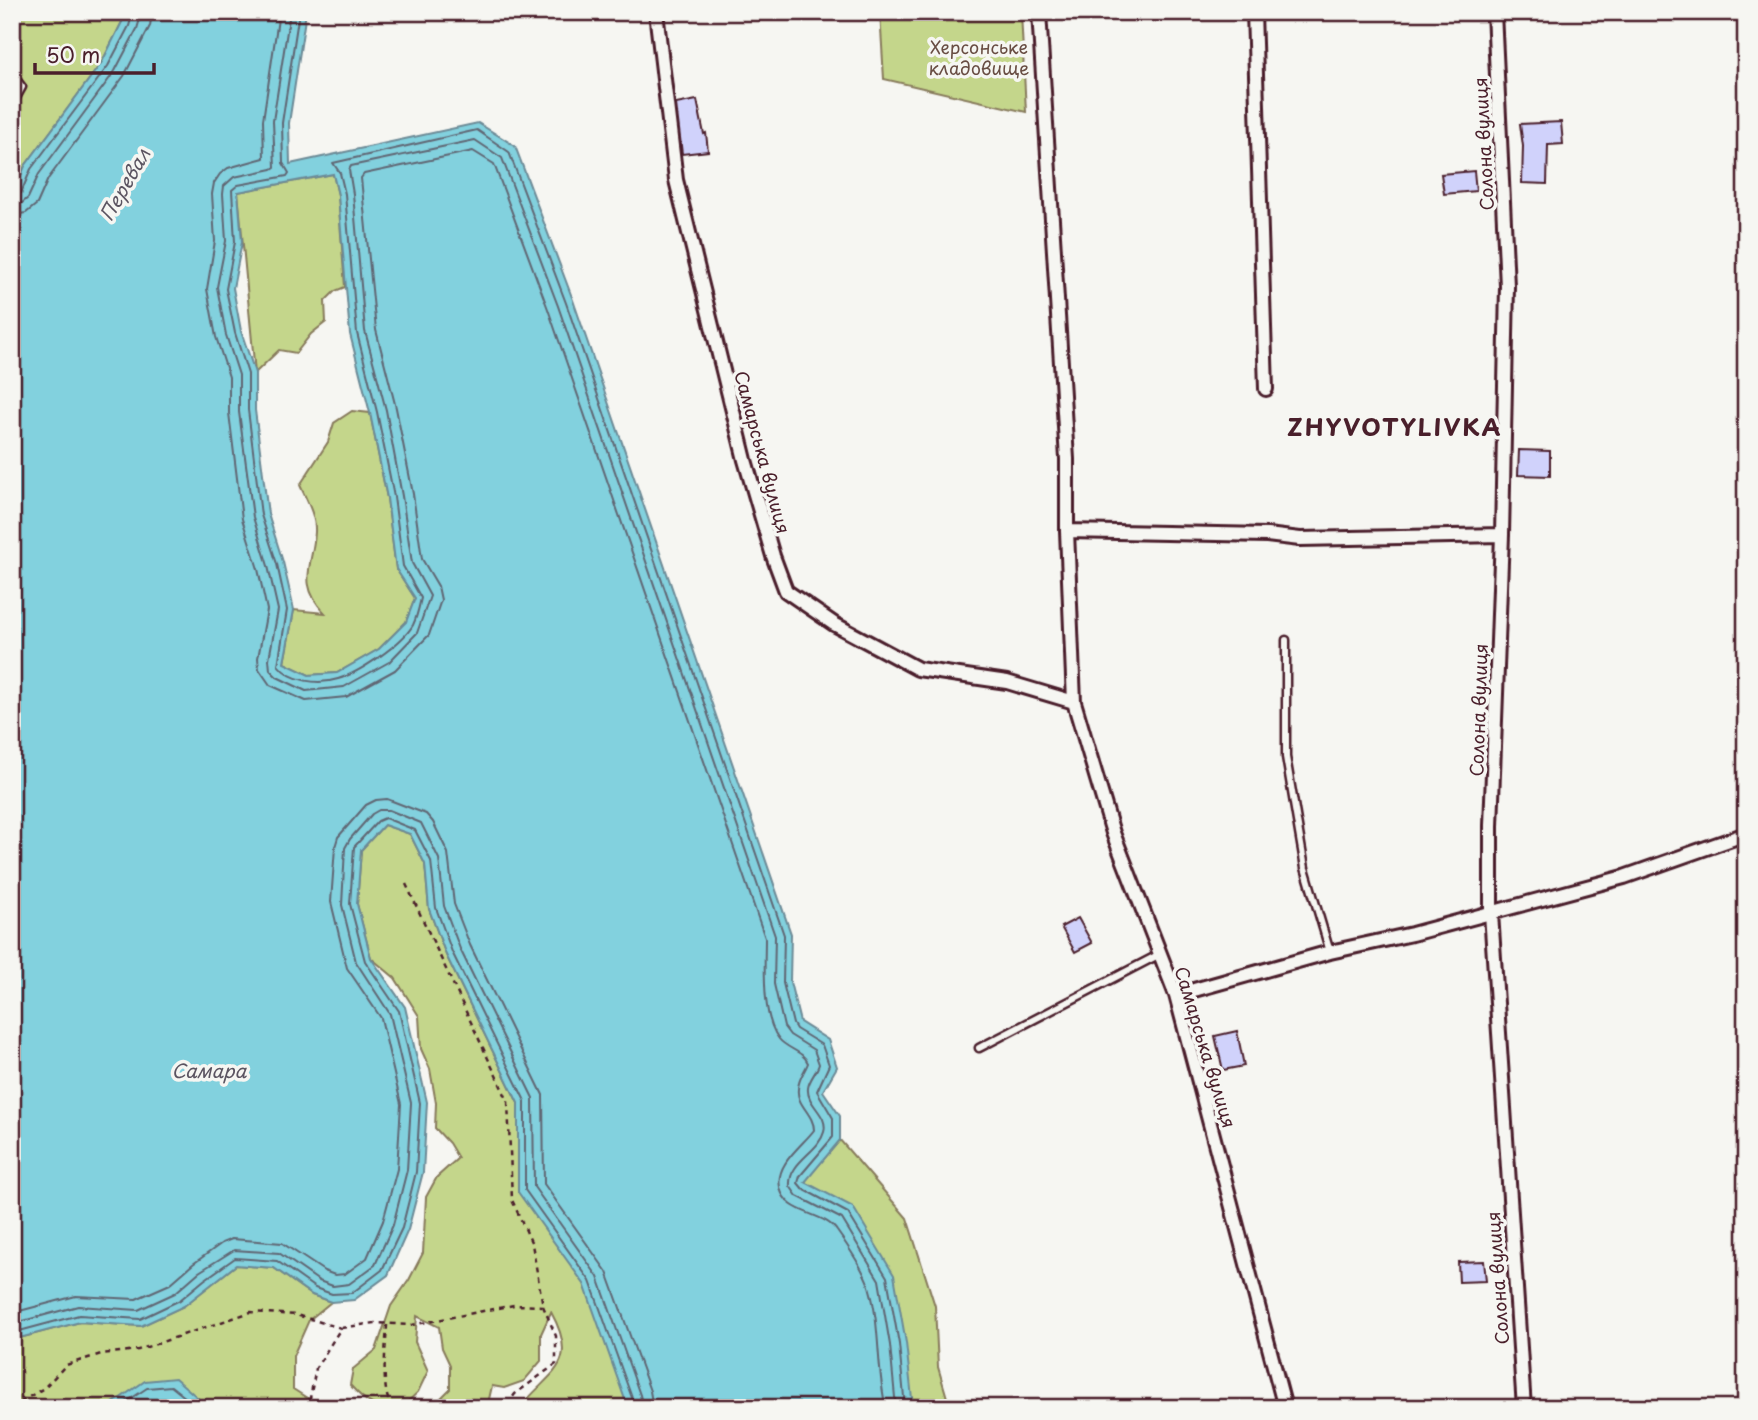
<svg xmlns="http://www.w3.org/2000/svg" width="1758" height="1420" font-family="'Playpen Sans',sans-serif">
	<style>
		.green { fill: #c4d68b; stroke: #877a5b; stroke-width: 2 }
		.water { fill: #82d1de; stroke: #6c8a96; stroke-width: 2; fill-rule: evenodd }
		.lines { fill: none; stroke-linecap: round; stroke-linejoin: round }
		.shore { stroke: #606673; stroke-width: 2 }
		.building { fill: #d0d2fb; stroke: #4a1f2b; stroke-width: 2 }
		.lane-casing { stroke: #4a1f2b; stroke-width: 11 }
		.street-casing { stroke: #4a1f2b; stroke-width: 18 }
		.path { stroke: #4a1f2b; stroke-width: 2.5; stroke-dasharray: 5 5; stroke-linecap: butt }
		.lane { stroke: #f6f6f2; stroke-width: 6 }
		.street { stroke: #f6f6f2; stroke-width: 12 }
		.labels { text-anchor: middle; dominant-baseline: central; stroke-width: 7; stroke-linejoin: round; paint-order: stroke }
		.park-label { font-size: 18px; fill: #684d43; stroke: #f6f6f2 }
		.street-label { font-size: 18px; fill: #4a1f2b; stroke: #f6f6f2 }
		.water-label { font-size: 19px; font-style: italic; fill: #5b5461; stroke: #f6f6f2 }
		.district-label { font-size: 24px; font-weight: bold; letter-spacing: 2px; fill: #4a1f2b; stroke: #f6f6f2 }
	</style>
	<rect width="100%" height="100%" fill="#f6f6f2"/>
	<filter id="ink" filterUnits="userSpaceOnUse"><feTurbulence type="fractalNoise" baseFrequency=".0143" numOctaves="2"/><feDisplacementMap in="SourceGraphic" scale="14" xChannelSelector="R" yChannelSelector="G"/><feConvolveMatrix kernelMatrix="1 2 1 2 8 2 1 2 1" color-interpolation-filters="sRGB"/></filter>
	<g filter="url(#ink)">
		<path class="green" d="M 12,12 L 127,12 L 102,62 L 25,166 L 12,197 Z
			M 880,12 L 1021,12 L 1026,112 L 884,79 Z
			M 333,174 L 338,195 L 345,287 L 335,291 L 325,301 L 326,322 L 311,334 L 296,353 L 279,350 L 255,373 L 238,192 Z
			M 352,411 L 370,413 L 387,498 L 396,569 L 415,598 L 406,622 L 379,649 L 337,673 L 309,675 L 284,663 L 294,610 L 325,613 C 296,583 313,566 315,532 C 316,516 306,499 300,485 L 328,442 L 334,423 Z
			M 384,825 L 410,834 L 425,864 L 429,909 L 446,955 L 518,1103 L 518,1192 L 804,1182 L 840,1140 L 907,1218 L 935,1306 L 938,1367 L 950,1408 L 520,1408 C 549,1371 581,1367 551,1312 L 541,1334 L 541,1361 L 524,1381 L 504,1388 L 492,1386 L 487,1408 L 431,1408 L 450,1389 L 450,1365 L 442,1348 L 439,1327 L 417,1316 L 415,1342 L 428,1371 L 418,1392 L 401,1408 C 374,1408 368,1405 350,1385 L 353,1369 L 376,1350 L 391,1306 L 409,1280 L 423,1253 L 426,1197 L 437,1177 L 458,1158 L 449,1143 L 435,1128 L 436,1103 L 430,1069 L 421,1049 L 419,1016 L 395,978 L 371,958 L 357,904 L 361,850 Z
			M 236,1265 L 274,1268 L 312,1295 L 331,1302 L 309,1320 L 293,1356 L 293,1389 L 315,1403 L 335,1400 L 344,1408 L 12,1408 L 12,1340 L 80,1322 L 141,1326 L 184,1306 Z"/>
		<path class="water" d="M 127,12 L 306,12 L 289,123 L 290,164 L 478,123 L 515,146 L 573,300 L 791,934 L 790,982 L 800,1022 L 828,1040 L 837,1067 L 823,1091 L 840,1116 L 840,1140 L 805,1182 L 853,1207 L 894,1275 L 906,1343 L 913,1408 L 628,1408 L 584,1284 L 518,1192 L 518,1103 L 446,955 L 429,909 L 425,864 L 410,834 L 384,825 L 361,850 L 357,904 L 371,958 L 405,1007 L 427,1102 L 423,1172 L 408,1230 L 388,1275 L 354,1300 L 331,1302 L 312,1295 L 274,1268 L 236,1265 L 184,1306 L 141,1326 L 80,1322 L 12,1340 L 12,197 L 25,166 L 102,62 ZM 333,174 L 338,195 L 350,334 L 370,413 L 387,498 L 396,569 L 415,598 L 406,622 L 379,649 L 337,673 L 309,675 L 284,663 L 294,610 L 283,562 L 268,514 L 255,410 L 255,373 L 241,331 L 233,288 L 242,242 L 238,192 Z
			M 175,1378 L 198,1398 L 200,1408 L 106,1408 L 145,1381 Z"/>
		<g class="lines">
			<path class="shore" d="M 279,12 L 263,120 L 264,158 L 228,168 L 220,174 L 214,183 L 212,194 L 215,241 L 207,289 L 216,337 L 229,377 L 229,413 L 242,519 L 258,569 L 267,610 L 258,658 L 259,669 L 270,685 L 306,701 L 346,697 L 395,670 L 429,635 L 441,600 L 438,586 L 422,559 L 413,494 L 396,408 L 376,330 L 361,178 L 364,174 L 473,151 L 494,164 L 548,309 L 765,938 C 765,965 761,1016 779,1039 C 787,1049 803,1051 808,1063 C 805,1071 798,1079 798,1089 C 796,1105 814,1114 814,1130 C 802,1146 775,1164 780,1187 C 785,1215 824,1211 837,1231 C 847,1245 864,1270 869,1286 C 881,1326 876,1368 886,1408
				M 290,12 L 273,121 L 275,167 L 272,169 L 234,177 L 224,186 L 223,194 L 226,241 L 217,287 L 226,335 L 239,375 L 239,412 L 253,517 L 268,566 L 278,610 L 269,659 L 270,670 L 277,677 L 306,691 L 344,687 L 389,662 L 417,633 L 430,596 L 412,563 L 402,496 L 386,410 L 365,331 L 353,194 L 349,170 L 351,166 L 475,140 L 502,158 L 558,306 L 775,936 L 774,984 L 784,1027 L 790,1035 L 814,1050 L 819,1064 C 817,1072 809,1079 808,1088 C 806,1105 829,1114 824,1132 C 819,1152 788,1162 790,1186 L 797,1196 L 842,1219 L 879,1280 L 890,1345 L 896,1408
				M 299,12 L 282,123 L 283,163 L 289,173 L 287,176 L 238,185 L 232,190 L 235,242 L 226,289 L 235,333 L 248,374 L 248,410 L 261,515 L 277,564 L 287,610 L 278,665 C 291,682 319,685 338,679 C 359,673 402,644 413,625 C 417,617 419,607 421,598 L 403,566 L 394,497 L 377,412 L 357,333 L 345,194 L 340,173 L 333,163 L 477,130 L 509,152 L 566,303 L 784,935 L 783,983 L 793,1024 L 796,1029 L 822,1045 L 829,1065 L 817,1091 L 833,1118 L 833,1137 L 800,1176 L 798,1183 L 803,1189 L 848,1213 L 887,1277 L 899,1344 L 905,1408
				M 12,196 L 21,193 L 31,169 L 108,66 L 129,26 L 133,12
				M 12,205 L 22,203 L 28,198 L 39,174 L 115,71 L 137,29 L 142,12
				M 12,215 L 26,213 L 37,204 L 48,179 L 124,76 L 150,26 L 152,12
				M 12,1313 L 76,1296 L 136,1299 L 170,1284 L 193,1264 L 222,1243 L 232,1239 L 282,1243 L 324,1271 L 335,1275 L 345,1274 L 367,1258 L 383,1221 L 397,1169 L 401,1104 L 381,1018 L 347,968 L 331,902 L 335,847 L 338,837 L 366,805 L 376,800 L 387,799 L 426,814 L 433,822 L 448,853 L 454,904 L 470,945 L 543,1095 L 544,1184 L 607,1272 L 650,1391 L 653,1408
				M 12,1324 L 78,1306 L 138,1310 L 175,1293 L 199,1272 L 234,1250 L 279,1253 L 319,1281 L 333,1286 L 349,1284 L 375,1265 L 393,1225 L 407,1170 L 411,1103 L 390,1014 L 356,962 L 342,905 L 345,848 L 350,839 L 372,814 L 379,810 L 389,810 L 421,823 L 439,859 L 444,906 L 460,949 L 533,1098 L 534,1187 L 598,1277 L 640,1395 L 643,1408
				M 12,1333 L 79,1315 L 140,1319 L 180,1300 L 204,1280 L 235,1258 L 277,1261 L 315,1288 L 332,1294 L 352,1293 L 382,1270 L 402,1228 L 416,1172 L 420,1103 L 399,1011 L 365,961 L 350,904 L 354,847 L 378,821 L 385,818 L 415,830 L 431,861 L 436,908 L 452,952 L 525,1101 L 525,1190 L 590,1281 L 632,1398 L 634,1408
				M 117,1408 L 147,1388 L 171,1386 L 191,1402 L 193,1408"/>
		</g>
		<path class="building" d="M 697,100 L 704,134 L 706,133 L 708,151 L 682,154 L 676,104 Z
			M 1561,122 L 1563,144 L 1548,145 L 1547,184 L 1522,183 L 1523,146 L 1520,124 Z
			M 1474,171 L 1476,191 L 1444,194 L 1441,174 Z
			M 1519,450 L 1550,451 L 1550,476 L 1518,475 Z
			M 1078,918 L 1092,943 L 1075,952 L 1061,927 Z
			M 1237,1031 L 1244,1066 L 1223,1070 L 1215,1036 Z
			M 1484,1261 L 1486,1281 L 1459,1282 L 1458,1262 Z"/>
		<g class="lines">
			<defs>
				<path id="lane" d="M 12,74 L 22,87 L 12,105
					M 1286,640 L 1286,757 L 1305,868 L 1330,952
					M 979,1048 L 1160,954"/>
				<path id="street" d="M 656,12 L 676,180 L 745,460 L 773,556 L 786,591 L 834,624 L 918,669 L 1007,682 L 1074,702
					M 1039,12 L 1067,459 L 1067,531 L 1074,702 L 1113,833 L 1176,995 L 1285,1408
					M 1254,12 L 1266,389
					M 1494,12 L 1507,286 L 1502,535 L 1491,826 L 1491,913 L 1524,1408
					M 1067,531 L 1267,535 L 1300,539 L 1502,535
					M 1176,995 L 1330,952 L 1412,934 L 1624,877 L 1746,834"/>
			</defs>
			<use href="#lane" class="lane-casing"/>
			<use href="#street" class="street-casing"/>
			<path class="path" d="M 406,884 L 508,1101 L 512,1200 L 532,1244 L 543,1306 L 556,1336 L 556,1364 L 515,1394 L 505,1408
				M 387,1325 C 386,1347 380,1389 392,1408
				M 12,1407 L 44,1388 L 66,1365 L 101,1354 L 138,1350 L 251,1312 L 296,1315 L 341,1328
				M 303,1408 L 310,1398 L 316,1368 L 341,1328 L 375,1323 L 412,1325 L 514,1305 L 543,1306"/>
			<use href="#lane" class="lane"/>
			<use href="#street" class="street"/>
		</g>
	</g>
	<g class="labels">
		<g class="park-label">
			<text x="979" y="46">Херсонське<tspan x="979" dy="21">кладовище</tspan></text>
		</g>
		<g class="street-label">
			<text transform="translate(1483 144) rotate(-93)">Солона вулиця</text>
			<text transform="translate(763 452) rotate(75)">Самарська вулиця</text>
			<text transform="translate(1478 710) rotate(-88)">Солона вулиця</text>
			<text transform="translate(1206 1047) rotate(73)">Самарська вулиця</text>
			<text transform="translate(1497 1278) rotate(-94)">Солона вулиця</text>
		</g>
		<g class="water-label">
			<text transform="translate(124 184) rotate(-60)">Перевал</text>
			<text x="209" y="1070">Самара</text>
		</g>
		<g class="district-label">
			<text x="1395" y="426">ZHYVOTYLIVKA</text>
		</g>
	</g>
	<rect width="1758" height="1420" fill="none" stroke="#f6f6f2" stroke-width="42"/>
	<rect x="21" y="21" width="1716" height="1378" fill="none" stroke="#4a1f2b" stroke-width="2.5" filter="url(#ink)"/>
	<path d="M35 63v10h119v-10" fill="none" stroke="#4a1f2b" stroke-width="3.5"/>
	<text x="46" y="63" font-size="21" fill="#4a1f2b" stroke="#f6f6f2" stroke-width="5" paint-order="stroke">50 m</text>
</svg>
